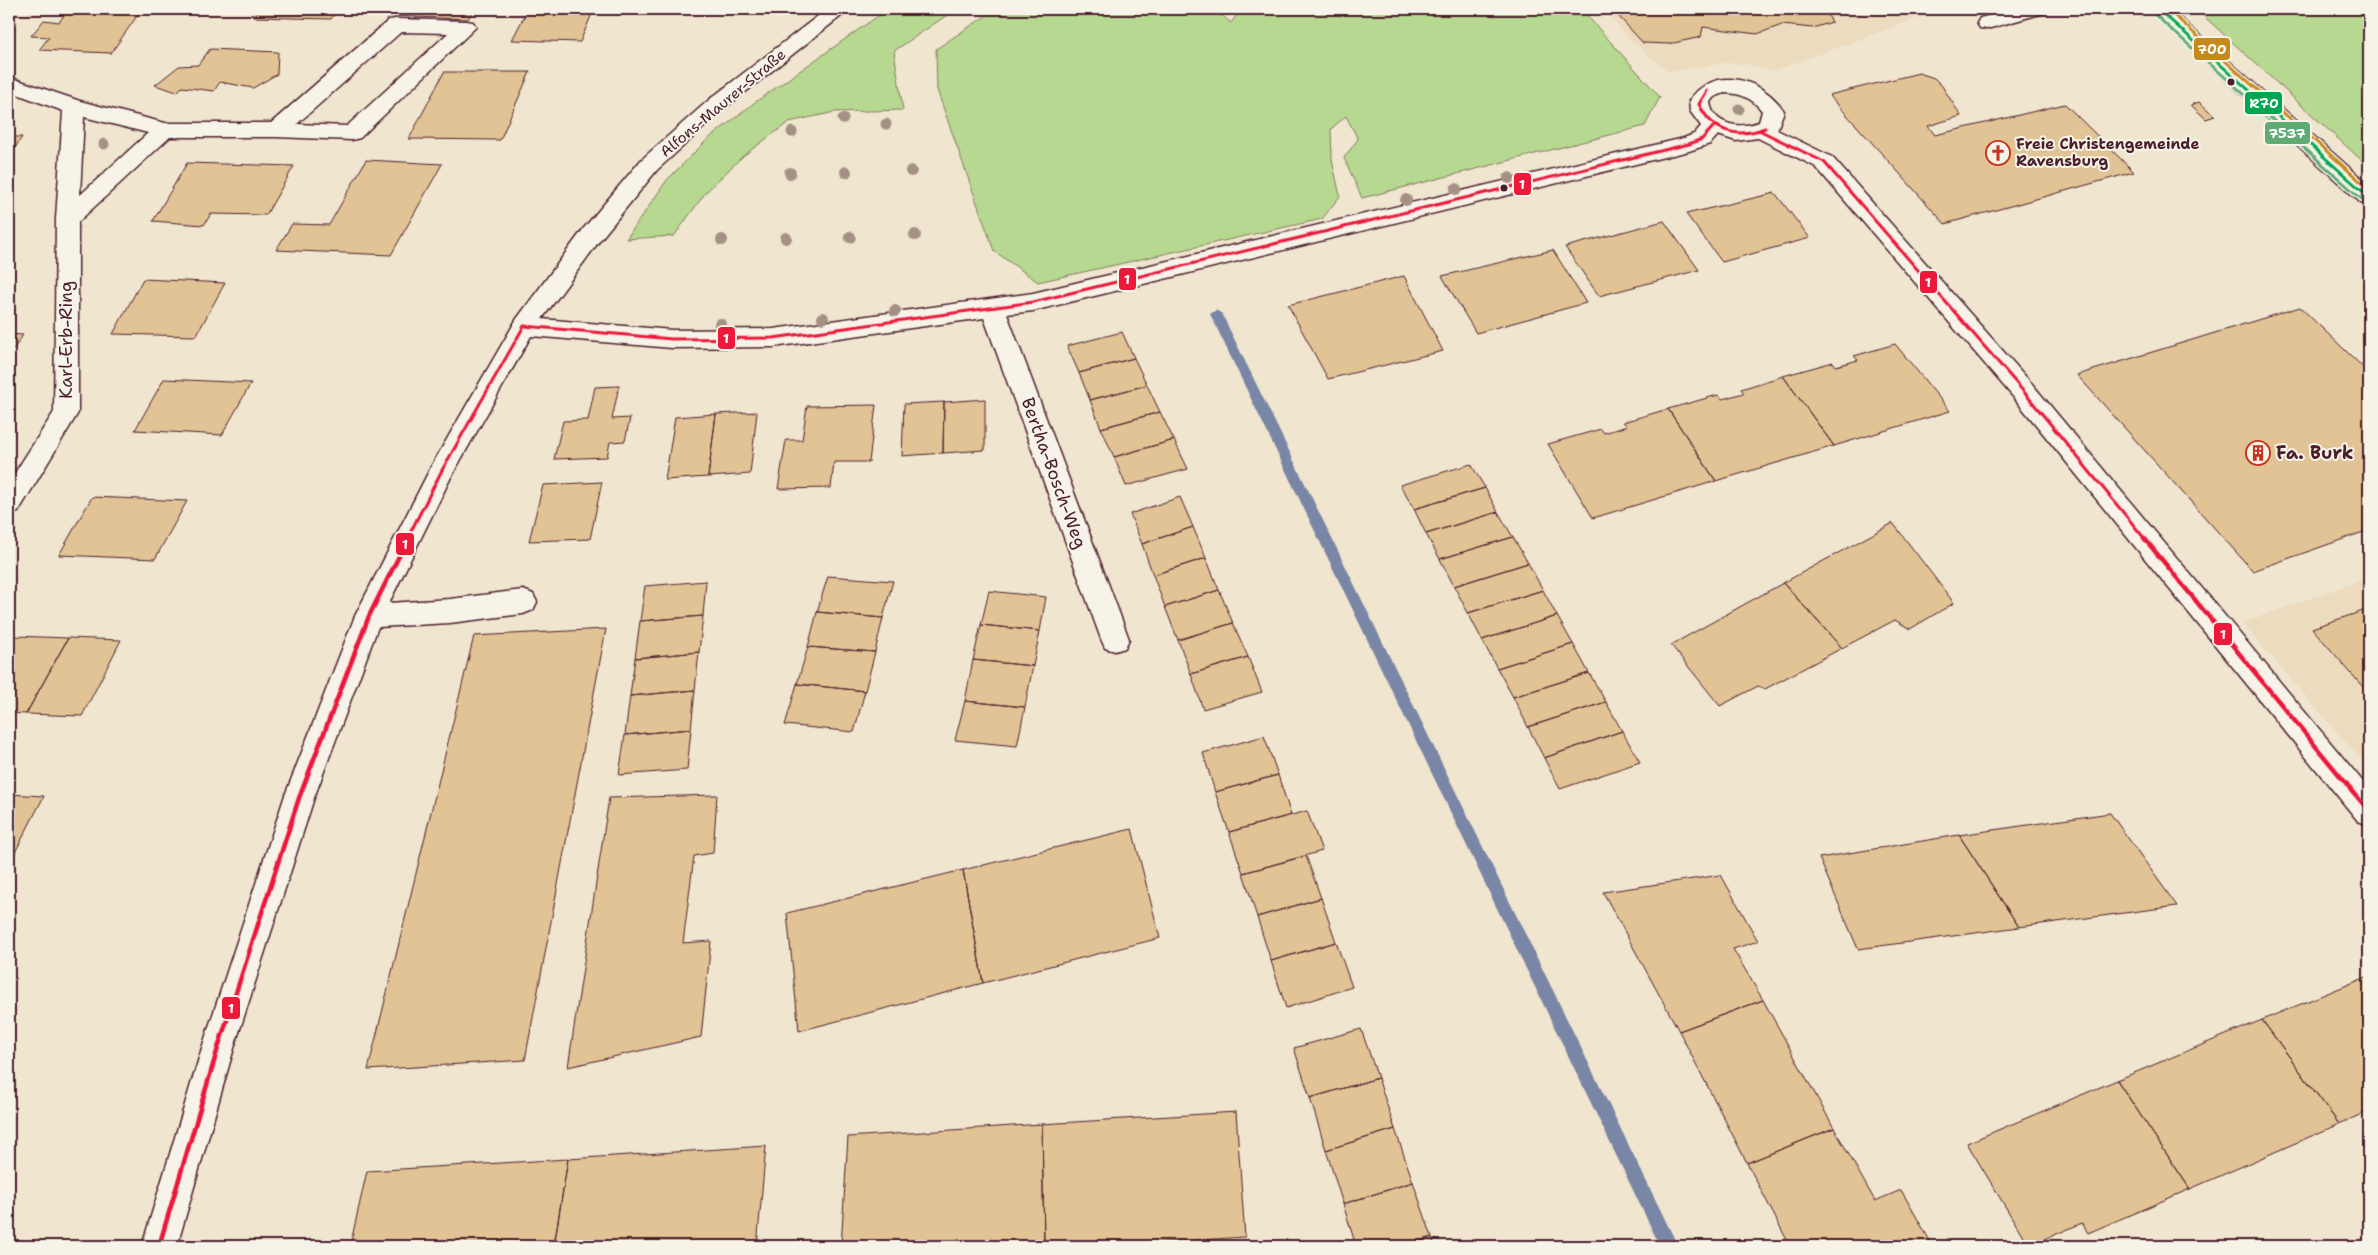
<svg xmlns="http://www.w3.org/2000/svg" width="2378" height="1255" font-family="'Shantell Sans',sans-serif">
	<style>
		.built { fill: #ecdbbe }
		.green { fill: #b7d891; stroke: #807c5e }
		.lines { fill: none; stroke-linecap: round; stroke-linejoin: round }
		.stream { fill: #7a86a5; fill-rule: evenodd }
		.building { fill: #e1c395; stroke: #4a1f2b }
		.minor-casing { stroke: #4a1f2b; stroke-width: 3 }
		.minor { fill: #f7f3e8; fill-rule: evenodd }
		.bus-1-far1-casing { stroke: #f7f3e8; stroke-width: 6 }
		.bus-1-casing { stroke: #f7f3e8; stroke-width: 8 }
		.bus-2-casing { stroke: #f7f3e8; stroke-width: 6 }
		.bus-3-casing { stroke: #f7f3e8; stroke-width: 6 }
		.bus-4-casing { stroke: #f7f3e8; stroke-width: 6 }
		.bus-1-far1 { stroke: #ec193b; stroke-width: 3 }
		.bus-1 { stroke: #ec193b; stroke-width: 4.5 }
		.bus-2 { stroke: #00a651; stroke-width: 3 }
		.bus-3 { stroke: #5eab73; stroke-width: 3 }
		.bus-4 { stroke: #c78a1a; stroke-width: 3 }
		.tree { fill: #a49183 }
		.bus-dot { fill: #4a1f2b; stroke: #f7f3e8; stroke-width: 2 }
		.labels { text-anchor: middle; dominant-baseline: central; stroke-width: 4; stroke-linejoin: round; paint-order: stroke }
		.far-street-label { font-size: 15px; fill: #4a1f2b; stroke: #f7f3e8 }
		.far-poi-label { font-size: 15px; font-weight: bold; fill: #4a1f2b; stroke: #f7f3e8; text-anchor: start }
		.street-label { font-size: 18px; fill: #4a1f2b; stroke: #f7f3e8 }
		.poi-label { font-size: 18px; font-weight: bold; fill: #4a1f2b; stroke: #f7f3e8; text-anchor: start }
		.line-badge { stroke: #f7f3e8; stroke-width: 2 }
		.badge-label { font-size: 14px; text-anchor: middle; font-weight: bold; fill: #fff }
	</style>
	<rect width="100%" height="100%" fill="#f0e5cf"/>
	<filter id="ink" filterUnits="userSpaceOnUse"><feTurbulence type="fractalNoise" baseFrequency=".02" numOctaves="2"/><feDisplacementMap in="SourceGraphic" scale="10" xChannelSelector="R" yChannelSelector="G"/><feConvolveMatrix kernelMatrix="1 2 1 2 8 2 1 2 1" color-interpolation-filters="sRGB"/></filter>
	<g filter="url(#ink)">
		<path class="built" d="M 1604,9 L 1942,9 L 1773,71 L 1746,64 L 1725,63 L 1669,72 L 1631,41 Z
			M 2369,577 L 2369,768 L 2242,623 Z"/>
		<path class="green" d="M 888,9 L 956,9 L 894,51 L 903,110 L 835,112 L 789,122 L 743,156 L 706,192 L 674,236 L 626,239 L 667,180 L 708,139 L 754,103 Z
			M 996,9 L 1215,9 L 1231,23 L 1241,9 L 1581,9 L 1660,97 L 1645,126 L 1362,198 L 1344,158 L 1358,139 L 1346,116 L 1331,129 L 1332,160 L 1340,196 L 1322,219 L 1038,282 L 994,251 L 937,90 L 936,49 Z
			M 2196,9 L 2369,9 L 2369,167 Z"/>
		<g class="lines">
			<path class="stream" d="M 1216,310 L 1222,314 L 1678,1246 L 1660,1246 L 1210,314 Z"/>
		</g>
		<path class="building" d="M 9,9 L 19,9 L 9,22 Z
			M 69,9 L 142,9 L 111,53 L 39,50 L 49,37 L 31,36 L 44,20 L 59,22 Z
			M 259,9 L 337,9 L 331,19 L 253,17 Z
			M 394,9 L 474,9 L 468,19 L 390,16 Z
			M 528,9 L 594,9 L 580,42 L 512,40 Z
			M 1612,9 L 1824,9 L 1832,22 L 1813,28 L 1782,25 L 1757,34 L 1703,27 L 1701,37 L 1669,44 L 1643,43 Z
			M 210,49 L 278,52 L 277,74 L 253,88 L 220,82 L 214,91 L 182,87 L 177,92 L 155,85 L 179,66 L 198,65 Z
			M 444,72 L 530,72 L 500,140 L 409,139 Z
			M 1919,73 L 1934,78 L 1942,86 L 1961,116 L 1928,126 L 1935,135 L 2065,104 L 2134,172 L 1945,224 L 1829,95 Z
			M 2199,102 L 2215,116 L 2206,119 L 2191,105 Z
			M 9,137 L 22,137 L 9,157 Z
			M 366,160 L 442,164 L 391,255 L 276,250 L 292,224 L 329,225 Z
			M 187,163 L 294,166 L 266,215 L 211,214 L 204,225 L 153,221 Z
			M 1775,193 L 1810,238 L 1722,262 L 1686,214 Z
			M 1664,221 L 1699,270 L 1599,296 L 1565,247 Z
			M 1553,250 L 1586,303 L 1476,333 L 1442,276 Z
			M 1404,276 L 1443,351 L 1328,379 L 1288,305 Z
			M 143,279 L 225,283 L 196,336 L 113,334 Z
			M 2300,307 L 2369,373 L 2369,530 L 2253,571 L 2077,375 Z
			M 1122,332 L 1134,358 L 1079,373 L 1067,346 Z
			M 9,334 L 23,335 L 9,356 Z
			M 1895,344 L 1950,411 L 1834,446 L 1783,376 L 1833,362 L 1836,366 L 1858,360 L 1854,356 Z
			M 1134,358 L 1147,385 L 1090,400 L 1079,373 Z
			M 1783,376 L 1834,446 L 1716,481 L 1668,409 L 1718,395 L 1722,399 L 1744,393 L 1741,389 Z
			M 164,379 L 251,383 L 222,435 L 135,430 Z
			M 1147,385 L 1160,412 L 1101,428 L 1090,400 Z
			M 619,386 L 612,419 L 630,418 L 625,441 L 610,442 L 607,457 L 554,459 L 563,421 L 588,420 L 595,387 Z
			M 985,399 L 985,450 L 943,453 L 944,402 Z
			M 944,402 L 943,453 L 902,456 L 904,404 Z
			M 876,405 L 869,462 L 834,462 L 831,488 L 778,489 L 786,440 L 802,440 L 807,406 Z
			M 1668,409 L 1716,481 L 1593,518 L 1548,444 L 1601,429 L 1604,433 L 1627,426 L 1623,422 Z
			M 757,412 L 750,474 L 708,477 L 716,414 Z
			M 1160,412 L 1174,440 L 1114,457 L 1101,428 Z
			M 716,414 L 708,477 L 665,480 L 675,417 Z
			M 1174,440 L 1188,469 L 1126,486 L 1114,457 Z
			M 1471,464 L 1485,488 L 1414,509 L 1400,485 Z
			M 602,482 L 590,539 L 529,541 L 543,485 Z
			M 1485,488 L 1498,512 L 1426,534 L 1414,509 Z
			M 92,497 L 187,501 L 155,559 L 59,555 Z
			M 1180,497 L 1193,527 L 1142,544 L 1130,514 Z
			M 1498,512 L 1513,537 L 1440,559 L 1426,534 Z
			M 1893,523 L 1954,603 L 1910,629 L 1895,620 L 1842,648 L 1783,583 Z
			M 1193,527 L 1206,558 L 1153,575 L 1142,544 Z
			M 1513,537 L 1528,563 L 1454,586 L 1440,559 Z
			M 1206,558 L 1219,590 L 1165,607 L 1153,575 Z
			M 1528,563 L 1543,590 L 1468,613 L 1454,586 Z
			M 828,576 L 893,581 L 883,618 L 817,612 Z
			M 706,581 L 703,616 L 640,621 L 645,586 Z
			M 1783,583 L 1842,648 L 1765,689 L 1758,686 L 1720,706 L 1671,645 Z
			M 1219,590 L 1233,623 L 1178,640 L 1165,607 Z
			M 1543,590 L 1557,616 L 1482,640 L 1468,613 Z
			M 989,591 L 1046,597 L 1040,631 L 981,625 Z
			M 2369,609 L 2369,694 L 2312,628 Z
			M 817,612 L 883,618 L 875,652 L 808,647 Z
			M 703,616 L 699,652 L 635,658 L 640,621 Z
			M 1557,616 L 1573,644 L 1497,668 L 1482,640 Z
			M 1233,623 L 1248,657 L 1191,674 L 1178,640 Z
			M 981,625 L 1040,631 L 1033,666 L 973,660 Z
			M 606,629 L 525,1060 L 368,1070 L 474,636 Z
			M 13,636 L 68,638 L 26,714 L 9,713 L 9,644 Z
			M 68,638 L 121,640 L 82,716 L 26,714 Z
			M 1573,644 L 1589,673 L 1513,697 L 1497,668 Z
			M 808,647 L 875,652 L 865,691 L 797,684 Z
			M 699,652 L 695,690 L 630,696 L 635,658 Z
			M 1248,657 L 1262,692 L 1203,709 L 1191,674 Z
			M 973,660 L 1033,666 L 1025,707 L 965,701 Z
			M 1589,673 L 1606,702 L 1528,727 L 1513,697 Z
			M 797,684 L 865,691 L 854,732 L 785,725 Z
			M 695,690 L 691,729 L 625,735 L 630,696 Z
			M 965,701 L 1025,707 L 1017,746 L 955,740 Z
			M 1606,702 L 1622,731 L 1544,758 L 1528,727 Z
			M 691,729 L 687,770 L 619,775 L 625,735 Z
			M 1622,731 L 1640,762 L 1560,789 L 1544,758 Z
			M 1264,736 L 1278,775 L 1215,792 L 1203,753 Z
			M 1278,775 L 1291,815 L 1229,832 L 1215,792 Z
			M 9,794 L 44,796 L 9,864 Z
			M 717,795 L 713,853 L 694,856 L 683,943 L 711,941 L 701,1037 L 568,1067 L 609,798 Z
			M 1307,811 L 1322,851 L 1243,873 L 1229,832 Z
			M 2110,813 L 2177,906 L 2019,927 L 1959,835 Z
			M 1132,829 L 1160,938 L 983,983 L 963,870 Z
			M 1959,835 L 2019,927 L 1858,949 L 1819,858 Z
			M 1306,856 L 1321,898 L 1257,917 L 1243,873 Z
			M 963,870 L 983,983 L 799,1031 L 787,913 Z
			M 1721,875 L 1758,941 L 1733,949 L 1763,1000 L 1679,1031 L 1603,892 Z
			M 1321,898 L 1336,942 L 1271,961 L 1257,917 Z
			M 1336,942 L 1352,987 L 1286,1008 L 1271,961 Z
			M 2369,976 L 2369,1111 L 2339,1124 L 2262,1020 Z
			M 1763,1000 L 1834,1128 L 1747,1163 L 1679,1031 Z
			M 2262,1020 L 2339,1124 L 2190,1189 L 2117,1080 Z
			M 1361,1029 L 1378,1078 L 1310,1098 L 1294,1048 Z
			M 1378,1078 L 1395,1129 L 1326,1150 L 1310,1098 Z
			M 2117,1080 L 2190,1189 L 2088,1233 L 2082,1223 L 2029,1246 L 1967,1143 Z
			M 1236,1112 L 1245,1237 L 1108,1246 L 1044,1246 L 1042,1124 Z
			M 1042,1124 L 1044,1246 L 841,1246 L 848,1137 Z
			M 1834,1128 L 1875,1201 L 1901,1190 L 1933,1246 L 1790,1246 L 1747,1163 Z
			M 1395,1129 L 1413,1182 L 1343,1204 L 1326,1150 Z
			M 766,1146 L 757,1246 L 554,1246 L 568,1159 Z
			M 568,1159 L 554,1246 L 350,1246 L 367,1171 Z
			M 1413,1182 L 1432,1237 L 1404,1246 L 1356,1246 L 1343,1204 Z
			M 1432,1237 L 1435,1246 L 1404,1246 Z"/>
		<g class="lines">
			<defs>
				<path id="minor" d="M 827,9 L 850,9 L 724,109 L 657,170 L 600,240 L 542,319 L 672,330 L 773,329 L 1033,293 L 1684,138 L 1694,134 L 1701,126 L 1690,111 L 1689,101 C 1713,64 1763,78 1784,111 L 1777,130 L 1832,157 L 2033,385 L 2369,789 L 2369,825 L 2358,821 L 2015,399 L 1816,167 L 1758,138 L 1736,141 L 1718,135 L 1710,144 L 1689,151 L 1033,311 L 1007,314 L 1129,639 L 1125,648 L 1115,651 L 1105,648 L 1101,639 L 984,318 L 773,347 L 672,348 L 531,336 L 451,477 L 389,603 L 450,599 L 523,590 L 533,594 L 537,602 L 533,610 L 523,614 L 450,623 L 378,627 L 314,798 L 234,1048 L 177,1246 L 142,1246 L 202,1048 L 284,798 L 355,616 L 432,465 L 516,320 L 584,228 L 641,160 L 710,99 ZM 1724,93 C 1741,93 1752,98 1762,111 L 1759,122 C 1741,129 1713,126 1710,102 L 1714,97 Z
					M 2015,9 L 2047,9 L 2044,13 L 1987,29 L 1980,28 L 1977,23 L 1980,18 Z
					M 2148,9 L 2170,9 L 2369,185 L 2369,205 L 2361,203 Z
					M 396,19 L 466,21 L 473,22 L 476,27 L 360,138 L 352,140 L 276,137 L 170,137 L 78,222 L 78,413 L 18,512 L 9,515 L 9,482 L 54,412 L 56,219 L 63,111 L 9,91 L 9,77 L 80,101 L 165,123 L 271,123 L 389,20 ZM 401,32 L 448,33 L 347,126 L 297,124 ZM 84,117 L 148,133 L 80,195 Z"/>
			</defs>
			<use href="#minor" class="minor-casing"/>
			<use href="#minor" class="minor"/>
			<defs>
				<path id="bus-1-far1" d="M 1707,91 L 1699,104 C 1712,132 1737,139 1765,128
					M 1761,131 L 1824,162 L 2024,392 L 2145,539
					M 524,326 L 672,339 L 773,338 L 1033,302 L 1689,144 L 1702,139 L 1714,126
					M 407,539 L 441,472 L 524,326"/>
				<path id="bus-1" d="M 2144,538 L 2369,811
					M 159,1246 L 218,1048 L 299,798 L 369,616 L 408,538"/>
				<path id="bus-2" d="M 2158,9 L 2369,197"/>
				<path id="bus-3" d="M 2154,14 L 2365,202"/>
				<path id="bus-4" d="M 2167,9 L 2369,189"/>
			</defs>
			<use href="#bus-1-far1" class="bus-1-far1-casing"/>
			<use href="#bus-1" class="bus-1-casing"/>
			<use href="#bus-2" class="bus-2-casing"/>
			<use href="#bus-3" class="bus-3-casing"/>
			<use href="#bus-4" class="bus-4-casing"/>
			<use href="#bus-1-far1" class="bus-1-far1"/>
			<use href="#bus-1" class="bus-1"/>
			<use href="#bus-2" class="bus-2"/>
			<use href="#bus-3" class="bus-3"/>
			<use href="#bus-4" class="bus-4"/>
		</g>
		<g class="tree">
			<circle cx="1739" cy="109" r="5.5"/>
			<circle cx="843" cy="119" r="5.5"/>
			<circle cx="886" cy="124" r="5.5"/>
			<circle cx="792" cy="132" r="5.5"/>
			<circle cx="104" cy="144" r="5.5"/>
			<circle cx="911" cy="171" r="6"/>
			<circle cx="846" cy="172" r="6"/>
			<circle cx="790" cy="173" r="6"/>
			<circle cx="1509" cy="178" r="6"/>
			<circle cx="1456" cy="189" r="6"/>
			<circle cx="1406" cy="200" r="6"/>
			<circle cx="915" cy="235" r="6"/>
			<circle cx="850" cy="237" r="6"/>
			<circle cx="786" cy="238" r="6"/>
			<circle cx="722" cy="240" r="6"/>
			<circle cx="895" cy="311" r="6"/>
			<circle cx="823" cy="318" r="6"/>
			<circle cx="720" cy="324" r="6"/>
		</g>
	</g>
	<defs>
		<symbol id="church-ring" viewBox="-11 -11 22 22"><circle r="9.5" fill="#f7f3e8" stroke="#c8321e" stroke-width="1.5"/><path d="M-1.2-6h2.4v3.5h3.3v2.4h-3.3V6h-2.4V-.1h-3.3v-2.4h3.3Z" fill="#c8321e"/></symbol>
		<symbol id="building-ring" viewBox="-11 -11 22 22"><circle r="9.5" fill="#f7f3e8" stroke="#c8321e" stroke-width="1.5"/><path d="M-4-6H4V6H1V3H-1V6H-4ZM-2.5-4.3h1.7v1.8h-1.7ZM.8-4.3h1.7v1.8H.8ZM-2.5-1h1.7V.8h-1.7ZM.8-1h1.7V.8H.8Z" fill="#c8321e"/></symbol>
	</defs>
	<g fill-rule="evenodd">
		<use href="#church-ring" x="1984" y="139" width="28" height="28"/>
		<use href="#building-ring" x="2244" y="439" width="28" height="28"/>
	</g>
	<g class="bus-dot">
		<circle cx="2231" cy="82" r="4.5"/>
		<circle cx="1504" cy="188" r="4.5"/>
	</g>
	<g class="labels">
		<g class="far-street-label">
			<text transform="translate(723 103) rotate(-40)">Alfons-Maurer-Straße</text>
		</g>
		<g class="far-poi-label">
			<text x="2016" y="144">Freie Christengemeinde<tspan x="2016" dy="17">Ravensburg</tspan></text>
		</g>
		<g class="street-label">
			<text transform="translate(66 340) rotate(-90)">Karl-Erb-Ring</text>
			<text transform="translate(1054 473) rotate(70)">Bertha-Bosch-Weg</text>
		</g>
		<g class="poi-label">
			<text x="2276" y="453">Fa. Burk</text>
		</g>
	</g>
	<g class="line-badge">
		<rect x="2193" y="37" width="38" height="24" rx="5" fill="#c78a1a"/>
		<rect x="2244" y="91" width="39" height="24" rx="5" fill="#00a651"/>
		<rect x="2264" y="121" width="47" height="24" rx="5" fill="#5eab73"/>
		<rect x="1513" y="172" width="19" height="24" rx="5" fill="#ec193b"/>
		<rect x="1118" y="267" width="19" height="24" rx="5" fill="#ec193b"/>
		<rect x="1919" y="270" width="19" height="24" rx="5" fill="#ec193b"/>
		<rect x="717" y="326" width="19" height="24" rx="5" fill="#ec193b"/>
		<rect x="395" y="532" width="20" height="24" rx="5" fill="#ec193b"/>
		<rect x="2213" y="622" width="20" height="24" rx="5" fill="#ec193b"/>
		<rect x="221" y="996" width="20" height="24" rx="5" fill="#ec193b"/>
	</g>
	<g class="badge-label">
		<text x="2212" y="54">700</text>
		<text x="2264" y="108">R70</text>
		<text x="2287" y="138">7537</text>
		<text x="1522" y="189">1</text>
		<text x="1127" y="284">1</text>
		<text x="1928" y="287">1</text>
		<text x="726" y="343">1</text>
		<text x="405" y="549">1</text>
		<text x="2223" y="639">1</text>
		<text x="231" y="1013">1</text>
	</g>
	<rect width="2378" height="1255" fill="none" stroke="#f7f3e8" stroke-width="30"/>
	<rect x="15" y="15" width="2348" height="1225" fill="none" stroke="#4a1f2b" stroke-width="2" filter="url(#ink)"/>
</svg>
